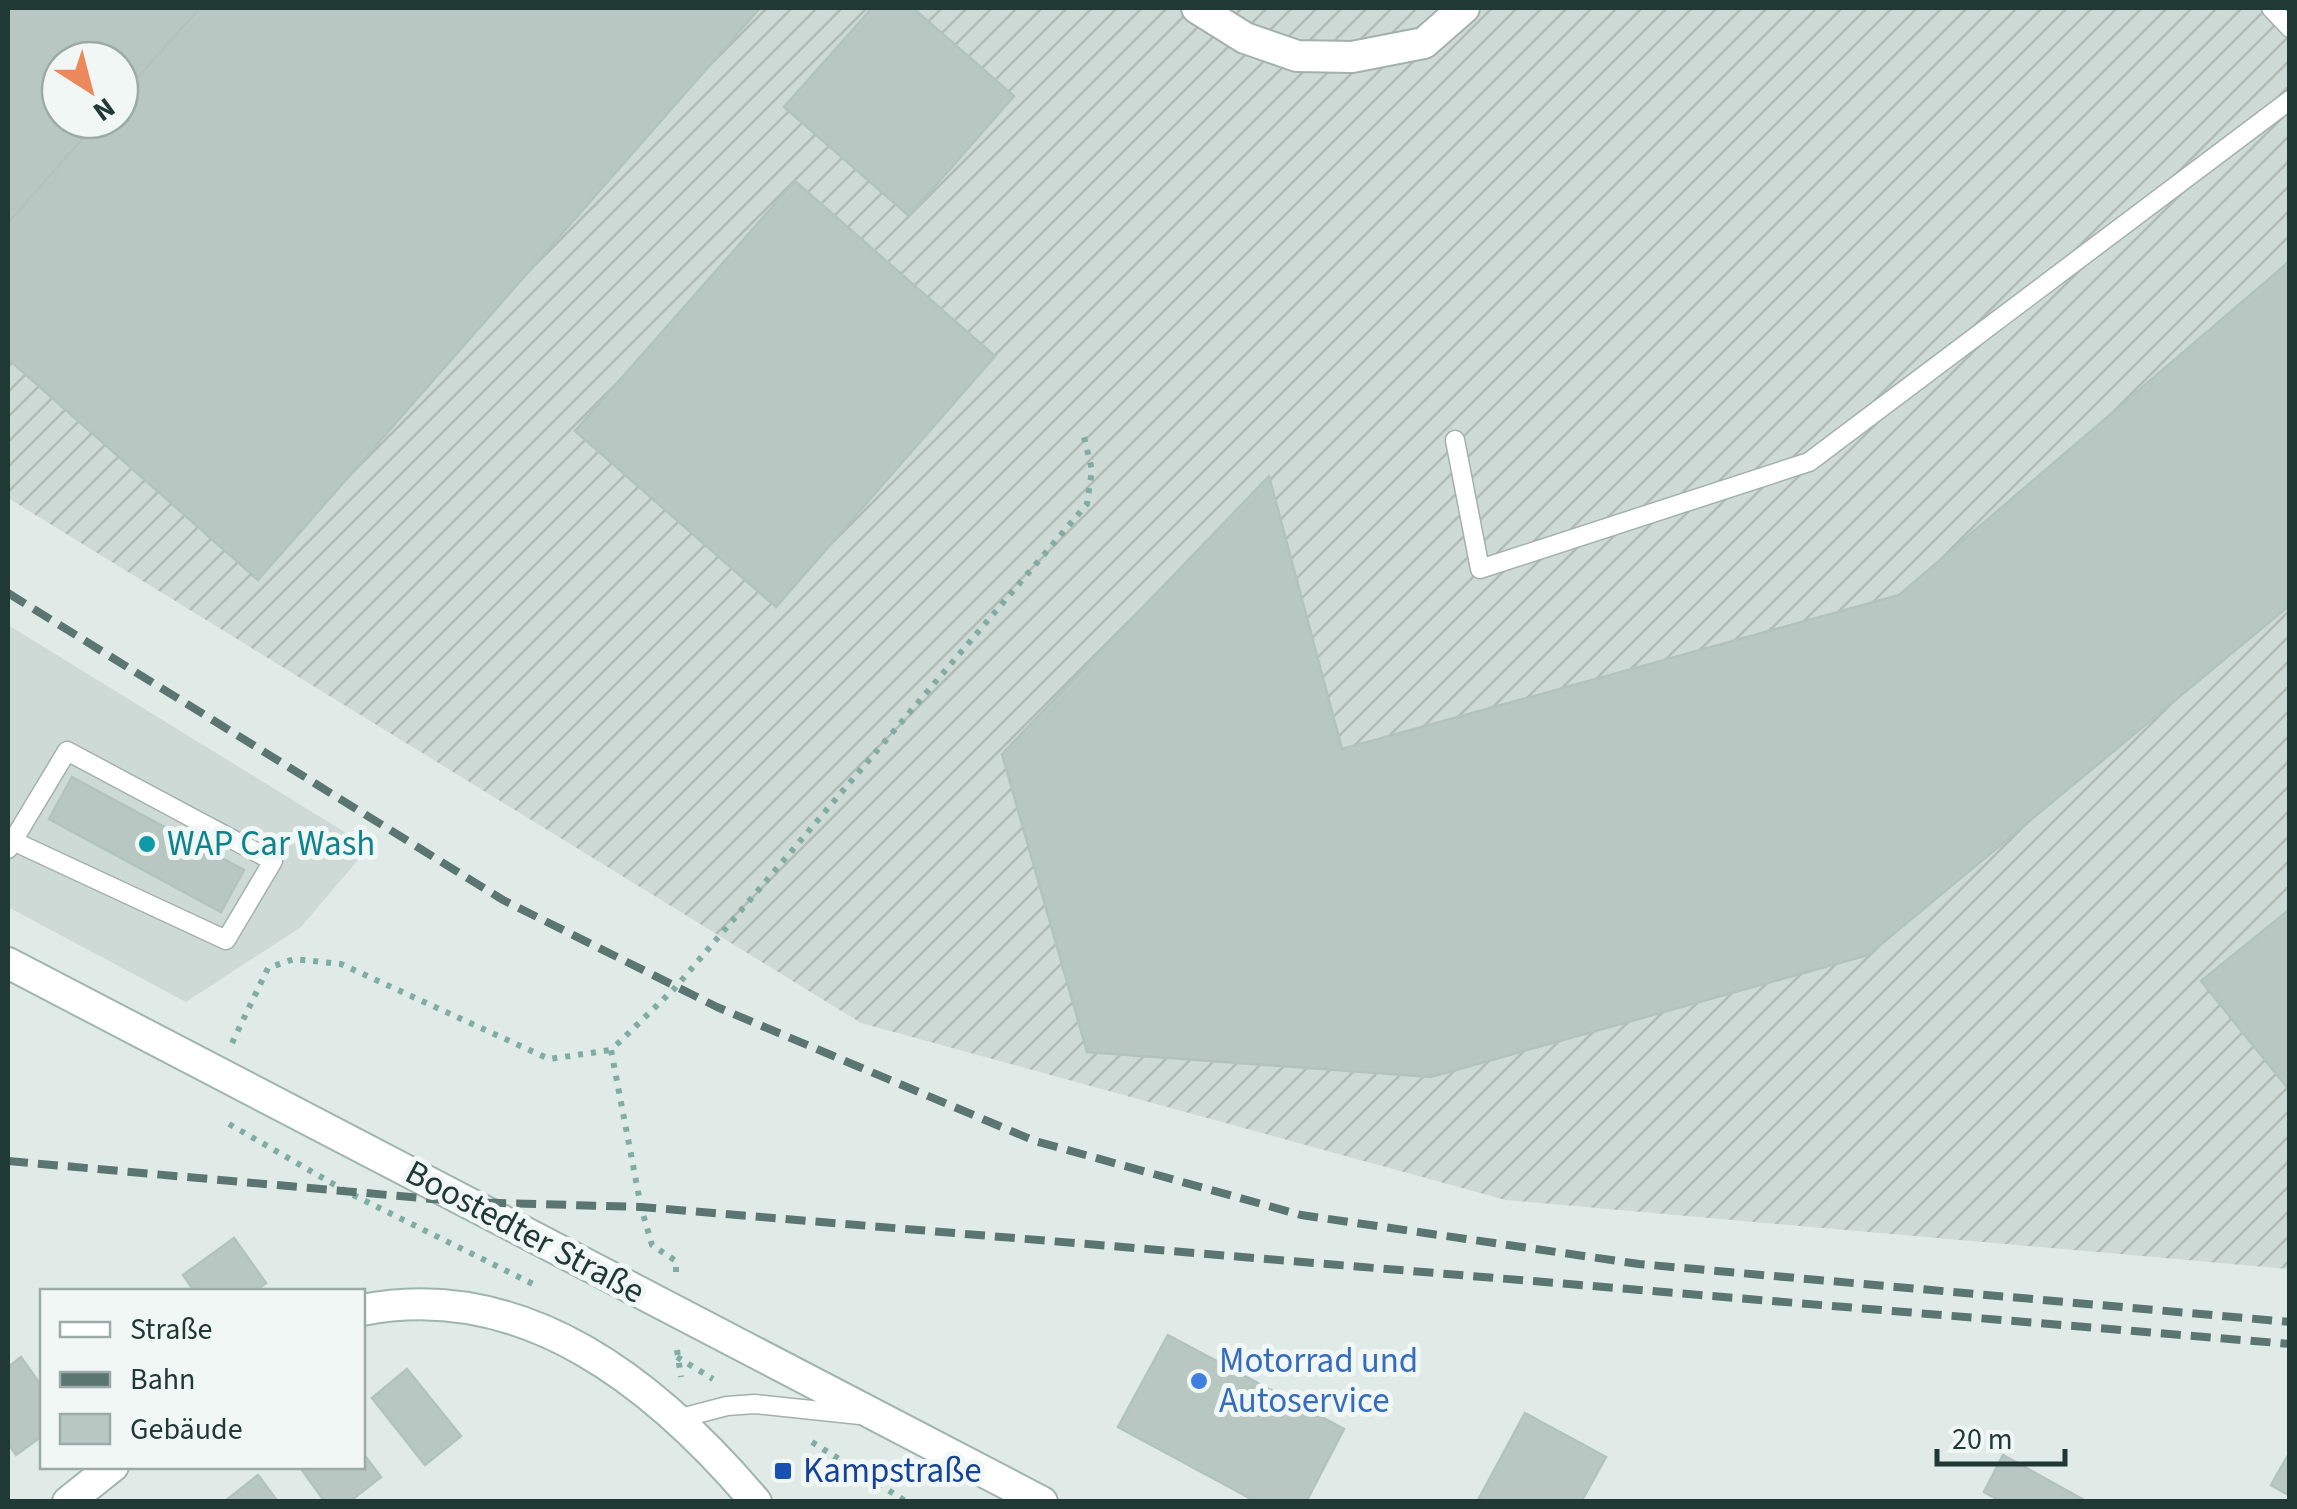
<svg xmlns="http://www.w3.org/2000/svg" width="2297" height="1509" font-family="'Source Sans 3',sans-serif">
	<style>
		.built { fill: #cedad5 }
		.industrial { fill: url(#industrial-furrows); fill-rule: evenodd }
		.building { fill: #b8c7c2; stroke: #b2c3bd; stroke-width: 2.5 }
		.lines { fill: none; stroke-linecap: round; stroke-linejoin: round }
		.lane-casing { stroke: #a3b1ad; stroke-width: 21 }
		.street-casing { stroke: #a3b1ad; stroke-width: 34 }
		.secondary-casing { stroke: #9fb5af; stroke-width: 34 }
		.path { stroke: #81aca2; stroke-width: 6; stroke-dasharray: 5 8; stroke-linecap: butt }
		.lane { stroke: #fff; stroke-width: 18 }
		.street { stroke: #fff; stroke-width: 30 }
		.secondary { stroke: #fff; stroke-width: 30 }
		.rail { stroke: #5b7570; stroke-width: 8; stroke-dasharray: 20 10; stroke-linecap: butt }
		.culture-dot { fill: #0f9aa8; stroke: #f0f7f4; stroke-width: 4 }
		.shop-dot { fill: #3f7fe0; stroke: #f0f7f4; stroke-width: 4 }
		.transit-dot { fill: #1a4fb4; stroke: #f0f7f4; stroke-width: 4 }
		.labels { text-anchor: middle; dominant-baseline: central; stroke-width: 10; stroke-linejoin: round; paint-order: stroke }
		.culture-label { font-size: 35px; fill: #0d838f; stroke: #f0f7f4; text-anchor: start }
		.street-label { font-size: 35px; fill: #213935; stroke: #f0f7f4 }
		.shop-label { font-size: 35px; fill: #366cbe; stroke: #f0f7f4; text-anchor: start }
		.transit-label { font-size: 35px; fill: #164399; stroke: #f0f7f4; text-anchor: start }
	</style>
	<defs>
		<pattern id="industrial-furrows" width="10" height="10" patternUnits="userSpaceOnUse" patternTransform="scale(2.5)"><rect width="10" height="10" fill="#cedad5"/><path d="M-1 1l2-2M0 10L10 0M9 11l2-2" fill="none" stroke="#b1bcb7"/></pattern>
	</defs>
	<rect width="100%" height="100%" fill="#e0eae6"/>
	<path class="built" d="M 8,625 L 369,847 L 301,927 L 186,1002 L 8,907 Z"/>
	<path class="industrial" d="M 8,8 L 2289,8 L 2289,1269 L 1506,1200 L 861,1023 L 8,498 ZM 60,60 L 120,60 L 120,120 L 60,120 Z"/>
	<path class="building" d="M 8,8 L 200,8 L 120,97 L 120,60 L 60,60 L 60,120 L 99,120 L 8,223 Z
		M 200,8 L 760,8 L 258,580 L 8,359 L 8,223 L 99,120 L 120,120 L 120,97 Z
		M 872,8 L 913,8 L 1014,96 L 909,216 L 784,107 Z
		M 795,181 L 995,356 L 776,607 L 575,431 Z
		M 2290,261 L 2290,605 L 1868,955 L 1431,1077 L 1087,1052 L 1002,754 L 1269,476 L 1342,749 L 1899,595 Z
		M 72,777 L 244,870 L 221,912 L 49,819 Z
		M 2290,909 L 2290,1091 L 2201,981 Z
		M 234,1238 L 266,1283 L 254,1292 L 195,1292 L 183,1275 Z
		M 1168,1335 L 1344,1429 L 1306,1502 L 1257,1502 L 1118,1427 Z
		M 21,1357 L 42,1387 L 42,1436 L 16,1455 L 8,1443 L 8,1367 Z
		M 407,1369 L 461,1436 L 425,1465 L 372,1398 Z
		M 1525,1413 L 1606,1457 L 1581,1502 L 1477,1502 Z
		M 362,1452 L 381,1477 L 349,1502 L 325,1502 L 299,1466 L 362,1466 Z
		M 2003,1455 L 2084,1500 L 2083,1502 L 2002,1502 L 1984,1492 Z
		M 2287,1457 L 2290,1459 L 2290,1496 L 2271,1485 Z
		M 258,1475 L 278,1502 L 224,1502 Z"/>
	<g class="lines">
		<defs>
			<path id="lane" d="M 2271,8 L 2290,28
				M 1455,440 L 1480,569 L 1809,462 L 2290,100
				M 8,849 L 67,751 L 273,861 L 226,940 L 13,841
				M 677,1419 L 727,1406 L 755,1404 L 860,1415"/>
			<path id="street" d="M 1197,8 L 1245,38 L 1297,56 L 1352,57 L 1424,43 L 1464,8"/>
			<path id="secondary" d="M 8,963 L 1042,1502
				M 362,1310 C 525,1278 657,1385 756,1502
				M 68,1502 L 113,1466"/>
		</defs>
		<use href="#lane" class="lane-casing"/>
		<use href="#street" class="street-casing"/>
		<use href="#secondary" class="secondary-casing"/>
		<path class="path" d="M 232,1043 L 268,968 L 294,959 L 341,964 L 549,1059 L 611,1050
			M 229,1124 L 347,1192 L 537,1286
			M 676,1272 L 676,1261 L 652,1245 L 641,1207 L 611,1050 L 675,988 L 1087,504 L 1092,470 L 1084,437
			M 677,1350 L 681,1377
			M 677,1357 L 713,1379
			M 812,1442 L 907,1502"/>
		<use href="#lane" class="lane"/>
		<use href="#street" class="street"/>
		<use href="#secondary" class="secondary"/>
		<path class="rail" d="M 8,593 L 503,900 L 717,1007 L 1035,1141 L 1301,1215 L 1639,1264 L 2290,1322
			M 8,1161 L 466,1202 L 641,1207 L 2290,1344"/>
	</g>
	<circle class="culture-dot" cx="147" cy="844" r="10"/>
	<circle class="shop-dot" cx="1199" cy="1381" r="10"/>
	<rect class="transit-dot" x="773" y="1461" width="20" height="20" rx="5"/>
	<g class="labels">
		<g class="culture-label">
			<text x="167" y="844">WAP Car Wash</text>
		</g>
		<g class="street-label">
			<text transform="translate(525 1232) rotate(28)">Boostedter Straße</text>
		</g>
		<g class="shop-label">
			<text x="1219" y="1361">Motorrad und<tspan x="1219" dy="40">Autoservice</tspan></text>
		</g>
		<g class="transit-label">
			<text x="803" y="1471">Kampstraße</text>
		</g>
	</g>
	<rect width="2297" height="1509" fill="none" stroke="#213935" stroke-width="20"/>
	<rect x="40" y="1289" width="325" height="180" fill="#f0f7f4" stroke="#9daba8" stroke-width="2.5"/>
	<rect x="60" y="1322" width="50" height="15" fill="#ffffff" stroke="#9daba8" stroke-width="2.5"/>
	<text x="130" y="1339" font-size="30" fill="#213935">Straße</text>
	<rect x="60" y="1372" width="50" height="15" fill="#5b7570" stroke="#9daba8" stroke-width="2.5"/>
	<text x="130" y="1389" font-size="30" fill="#213935">Bahn</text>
	<rect x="60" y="1414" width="50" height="30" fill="#b8c7c2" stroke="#9daba8" stroke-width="2.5"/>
	<text x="130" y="1439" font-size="30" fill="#213935">Gebäude</text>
	<g transform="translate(90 90) rotate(144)"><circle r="48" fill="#f0f7f4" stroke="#9daba8" stroke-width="2.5"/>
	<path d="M0-8L18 38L0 25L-18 38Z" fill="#ec895c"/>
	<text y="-15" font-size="28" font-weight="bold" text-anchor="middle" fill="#213935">N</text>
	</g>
	<path d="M1937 1449v15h128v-15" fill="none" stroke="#213935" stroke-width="5"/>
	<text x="1952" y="1449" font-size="30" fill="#213935" stroke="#f0f7f4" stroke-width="8" paint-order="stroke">20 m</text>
</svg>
